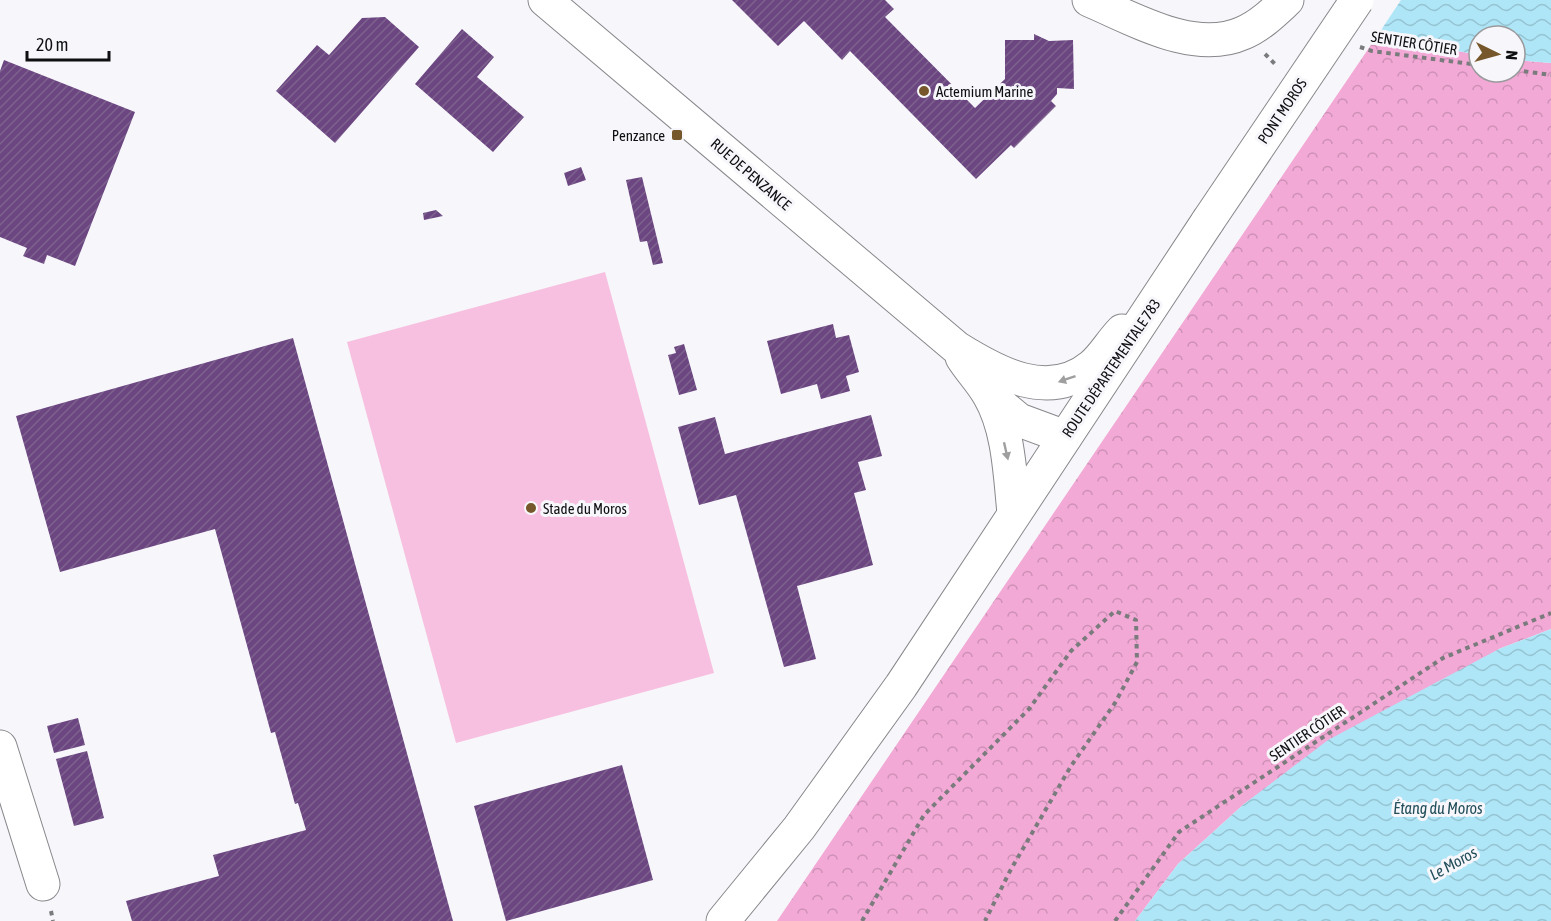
<svg xmlns="http://www.w3.org/2000/svg" width="1551" height="921" font-family="'Asap Condensed',sans-serif">
	<style>
		.green { fill: #f7c0e0 }
		.forest { fill: url(#forest-crowns) }
		.water { fill: url(#water-waves) }
		.building { fill: url(#building-hatch) }
		.lines { fill: none; stroke-linecap: round; stroke-linejoin: round }
		.minor-casing { stroke: #88888c; stroke-width: 35 }
		.secondary-casing { stroke: #88888c; stroke-width: 35 }
		.primary-casing { stroke: #88888c; stroke-width: 35 }
		.path { stroke: #7a7b7d; stroke-width: 4; stroke-dasharray: 4.5 4.5; stroke-linecap: butt }
		.minor { stroke: #fff; stroke-width: 33 }
		.secondary { stroke: #fff; stroke-width: 33 }
		.primary { stroke: #fff; stroke-width: 33 }
		.primary-bridge-casing { stroke: #88888c; stroke-width: 35; stroke-linecap: butt }
		.primary-bridge { stroke: #fff; stroke-width: 33 }
		.oneway { fill: #9f9f9f }
		.poi-dot { fill: #75572b; stroke: #f7f7fb; stroke-width: 2 }
		.labels { text-anchor: middle; dominant-baseline: central; stroke-width: 6; stroke-linejoin: round; paint-order: stroke }
		.street-label { font-size: 15px; fill: #0e0f10; stroke: #f7f7fb }
		.poi-label { font-size: 15px; fill: #0e0f10; stroke: #f7f7fb; text-anchor: start }
		.water-label { font-size: 16px; font-style: italic; fill: #224e5a; stroke: #f7f7fb }
	</style>
	<defs>
		<pattern id="forest-crowns" width="20" height="18" patternUnits="userSpaceOnUse" patternTransform="scale(1.5)"><rect width="20" height="18" fill="#f2a9d5"/><path d="M2 6a3 3 0 1 1 6 0M12 15a3 3 0 1 1 6 0" fill="none" stroke="#ce90b6"/></pattern>
		<pattern id="water-waves" width="16" height="10" patternUnits="userSpaceOnUse" patternTransform="scale(1.5)"><rect width="16" height="10" fill="#afe6f7"/><path d="M0 5q4-4 8 0t8 0" fill="none" stroke="#95c4d3"/></pattern>
		<pattern id="building-hatch" width="6" height="6" patternUnits="userSpaceOnUse" patternTransform="scale(1.5)"><rect width="6" height="6" fill="#6b4681"/><path d="M-1 1l2-2M0 6l6-6M5 7l2-2" fill="none" stroke="#7e628e"/></pattern>
	</defs>
	<rect width="100%" height="100%" fill="#f7f7fb"/>
	<path class="green" d="M 605,272 L 714,673 L 456,743 L 347,342 Z"/>
	<path class="forest" d="M 1377,36 L 1479,55 L 1479,72 L 1515,72 L 1515,60 L 1551,63 L 1551,629 L 1499,649 L 1244,804 L 1178,864 L 1135,921 L 777,921 Z"/>
	<path class="water" d="M 1401,0 L 1551,0 L 1551,63 L 1515,60 L 1515,36 L 1479,36 L 1479,55 L 1377,36 Z
		M 1551,629 L 1551,921 L 1135,921 L 1178,864 L 1244,804 L 1328,740 L 1499,649 Z"/>
	<path class="building" d="M 732,0 L 885,0 L 894,9 L 885,17 L 975,108 L 1005,79 L 1005,40 L 1034,40 L 1034,34 L 1049,41 L 1073,40 L 1074,89 L 1057,88 L 1057,94 L 1051,101 L 1056,106 L 1014,148 L 1011,145 L 976,179 L 850,51 L 842,60 L 804,21 L 778,46 Z
		M 385,17 L 419,47 L 335,143 L 276,91 L 317,45 L 329,55 L 362,18 Z
		M 462,29 L 494,57 L 477,77 L 524,117 L 493,152 L 415,84 Z
		M 4,60 L 135,112 L 75,266 L 47,255 L 44,264 L 23,256 L 27,248 L 0,237 L 0,71 Z
		M 581,167 L 586,180 L 568,186 L 564,173 Z
		M 642,177 L 663,263 L 653,265 L 647,241 L 640,242 L 626,180 Z
		M 436,210 L 443,216 L 424,220 L 423,213 Z
		M 833,324 L 836,338 L 849,335 L 859,372 L 846,376 L 850,391 L 821,399 L 817,384 L 781,394 L 767,341 Z
		M 293,338 L 453,921 L 132,921 L 126,901 L 219,876 L 213,855 L 306,830 L 298,803 L 295,804 L 275,732 L 271,733 L 215,529 L 60,572 L 16,416 Z
		M 684,344 L 697,390 L 679,395 L 668,355 L 676,353 L 674,347 Z
		M 871,415 L 882,456 L 858,462 L 866,490 L 854,493 L 873,565 L 797,586 L 816,659 L 784,667 L 736,495 L 699,505 L 678,427 L 715,417 L 725,454 Z
		M 78,718 L 85,745 L 54,753 L 47,726 Z
		M 87,751 L 104,818 L 74,826 L 56,759 Z
		M 622,765 L 653,880 L 506,921 L 474,806 Z"/>
	<g class="lines">
		<defs>
			<path id="minor" d="M 1089,0 C 1134,19 1194,55 1243,33 C 1260,26 1274,12 1287,0
				M 0,747 L 43,884"/>
			<path id="secondary" d="M 545,0 L 957,348 C 997,373 1049,402 1092,366 C 1104,356 1111,342 1122,331
				M 962,357 C 970,370 982,382 989,395 C 1009,429 1010,475 1014,513
				M 989,395 L 1019,420 L 1065,437"/>
			<path id="primary" d="M 723,921 L 799,828 L 901,686 L 1208,221"/>
		</defs>
		<use href="#minor" class="minor-casing"/>
		<use href="#secondary" class="secondary-casing"/>
		<use href="#primary" class="primary-casing"/>
		<path class="path" d="M 1360,47 L 1372,51 L 1479,65
			M 1265,54 L 1276,65
			M 1515,70 L 1551,75
			M 51,911 L 53,921
			M 862,921 L 924,815 L 1029,709 L 1071,651 L 1115,611 L 1136,620 L 1137,662 L 1115,703 L 1071,766 L 1010,871 L 985,921
			M 1115,921 L 1179,832 L 1443,658 L 1551,613"/>
		<use href="#minor" class="minor"/>
		<use href="#secondary" class="secondary"/>
		<use href="#primary" class="primary"/>
		<defs>
			<path id="primary-bridge" d="M 1208,221 L 1357,0"/>
		</defs>
		<use href="#primary-bridge" class="primary-bridge-casing"/>
		<use href="#primary-bridge" class="primary-bridge"/>
	</g>
	<defs><path id="oneway-solid" d="M-6-.8H1V-3.2L6.5 0L1 3.2V.8H-6Z" transform="scale(1.5)"/></defs>
	<g class="oneway">
		<use href="#oneway-solid" transform="translate(1067 379) rotate(161)"/>
		<use href="#oneway-solid" transform="translate(1006 451) rotate(77)"/>
	</g>
	<g class="poi-dot">
		<circle cx="924" cy="91" r="6"/>
		<rect x="671" y="129" width="12" height="12" rx="3"/>
		<circle cx="531" cy="508" r="6"/>
	</g>
	<g class="labels">
		<g class="street-label">
			<text transform="translate(1414 43) rotate(9)">SENTIER CÔTIER</text>
			<text transform="translate(1282 111) rotate(-56)">PONT MOROS</text>
			<text transform="translate(751 174) rotate(41)">RUE DE PENZANCE</text>
			<text transform="translate(1111 368) rotate(-56)">ROUTE DÉPARTEMENTALE 783</text>
			<text transform="translate(1307 733) rotate(-34)">SENTIER CÔTIER</text>
		</g>
		<g class="poi-label">
			<text x="936" y="91">Actemium Marine</text>
			<text x="665" y="135" text-anchor="end">Penzance</text>
			<text x="543" y="508">Stade du Moros</text>
		</g>
		<g class="water-label">
			<text x="1438" y="808">Étang du Moros</text>
			<text transform="translate(1453 863) rotate(-29)">Le Moros</text>
		</g>
	</g>
	<g transform="translate(1497 54) rotate(95)"><circle r="28" fill="#f7f7fb" stroke="#9a9a9d" stroke-width="1.5"/>
	<path d="M0-4.5L10 22L0 15L-10 22Z" fill="#75572b"/>
	<text y="-9" font-size="16" font-weight="bold" text-anchor="middle" fill="#0e0f10">N</text>
	</g>
	<path d="M27 51v9h82v-9" fill="none" stroke="#0e0f10" stroke-width="3"/>
	<text x="36" y="51" font-size="18" fill="#0e0f10" stroke="#f7f7fb" stroke-width="4.5" paint-order="stroke">20 m</text>
</svg>
